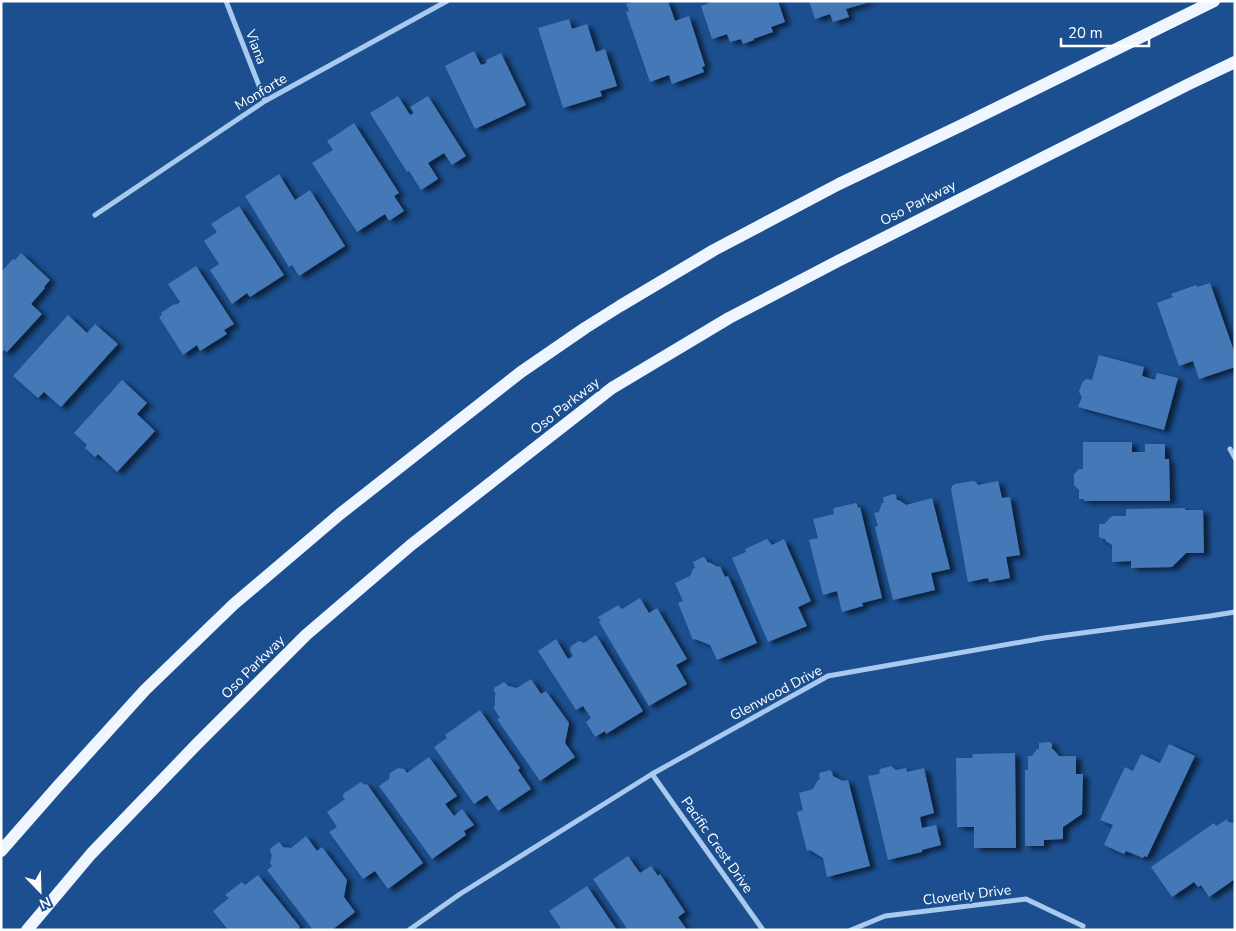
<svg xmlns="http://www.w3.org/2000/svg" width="1236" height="931" font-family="'Nunito Sans',sans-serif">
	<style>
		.building { fill: #4478b7; filter: url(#shadow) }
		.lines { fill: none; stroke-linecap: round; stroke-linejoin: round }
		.street { stroke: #a9c9ee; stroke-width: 5 }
		.primary { stroke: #f0f6ff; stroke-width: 12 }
		.labels { text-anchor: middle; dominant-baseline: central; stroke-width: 4; stroke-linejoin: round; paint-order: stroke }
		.street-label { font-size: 14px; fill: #fff; stroke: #1b4f8f }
	</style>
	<defs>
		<filter id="shadow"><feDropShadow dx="5.5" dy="3" stdDeviation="2.5" flood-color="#0009"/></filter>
	</defs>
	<rect width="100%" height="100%" fill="#1b4f8f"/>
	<path class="building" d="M 634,1 L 668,1 L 675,21 L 689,16 L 705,66 L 702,67 L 704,72 L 672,84 L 669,75 L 650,82 L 626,12 L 629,11 L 626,4 Z
		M 714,1 L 778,1 L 785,22 L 771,27 L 773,32 L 753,39 L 754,40 L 743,44 L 741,39 L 730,42 L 727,34 L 712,39 L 701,6 Z
		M 809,1 L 870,1 L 870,2 L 846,9 L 849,17 L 833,22 L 830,14 L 815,19 Z
		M 569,19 L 572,29 L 587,24 L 596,52 L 605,49 L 617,86 L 600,91 L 602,96 L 563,108 L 538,28 Z
		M 474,51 L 481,65 L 487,63 L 486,60 L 501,53 L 526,105 L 475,129 L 445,66 Z
		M 398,96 L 410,115 L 414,113 L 410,107 L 428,96 L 466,156 L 452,165 L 444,153 L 428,163 L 438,179 L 421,190 L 409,171 L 407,172 L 370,113 Z
		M 354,123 L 399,193 L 394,196 L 404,211 L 389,221 L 385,214 L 357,232 L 312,163 L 333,150 L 327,141 Z
		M 279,174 L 295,200 L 310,190 L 345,246 L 299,276 L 292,265 L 289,267 L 245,196 Z
		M 239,206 L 284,275 L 250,297 L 247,293 L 232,304 L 210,270 L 219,264 L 204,241 L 217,232 L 211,224 Z
		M 21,253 L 50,280 L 44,287 L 45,288 L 31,304 L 42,314 L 7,352 L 4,350 L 1,353 L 1,272 L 13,259 L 15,260 Z
		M 196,266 L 234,324 L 224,330 L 227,334 L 200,351 L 197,345 L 183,355 L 159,317 L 162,315 L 161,313 L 174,304 L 176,305 L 180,302 L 168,284 Z
		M 1210,283 L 1235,354 L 1235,367 L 1199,379 L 1193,361 L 1179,366 L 1157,303 L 1173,297 L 1171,294 L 1196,285 L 1197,287 Z
		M 68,315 L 87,333 L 95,324 L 118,344 L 61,407 L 44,392 L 38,398 L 13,376 Z
		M 1099,355 L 1144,367 L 1142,376 L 1155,380 L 1157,373 L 1178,378 L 1164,430 L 1078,407 L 1082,397 L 1079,392 L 1082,383 L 1086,379 L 1092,380 Z
		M 122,380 L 147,403 L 137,414 L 155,431 L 117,472 L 98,454 L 95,457 L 85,448 L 87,445 L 74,433 Z
		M 1083,442 L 1132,442 L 1132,452 L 1145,452 L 1145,444 L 1165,444 L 1165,459 L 1169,459 L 1170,501 L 1084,501 L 1084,499 L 1079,499 L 1079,490 L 1074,485 L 1074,474 L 1079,469 L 1083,469 Z
		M 973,481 L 976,482 L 978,485 L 998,481 L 1002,498 L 1010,497 L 1020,555 L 1006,557 L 1010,578 L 989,582 L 988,578 L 968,582 L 951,489 L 952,486 L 955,484 Z
		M 894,494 L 896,495 L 897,500 L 899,500 L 906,505 L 932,498 L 950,569 L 931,573 L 935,590 L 893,600 L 875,527 L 878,526 L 874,513 L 879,512 L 882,503 L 884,503 L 883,498 L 884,497 Z
		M 856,503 L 857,504 L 858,508 L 860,507 L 882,598 L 862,603 L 863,606 L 842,612 L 837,591 L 823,595 L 809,540 L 818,538 L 813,519 L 834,514 L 833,509 L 834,508 Z
		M 1185,508 L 1185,510 L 1203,510 L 1204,553 L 1186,553 L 1172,567 L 1131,568 L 1131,561 L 1112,562 L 1112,545 L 1106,541 L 1105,539 L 1100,538 L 1099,536 L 1099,526 L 1100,524 L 1105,524 L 1105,523 L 1112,516 L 1126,516 L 1126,509 Z
		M 767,539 L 772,545 L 784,539 L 811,601 L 798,607 L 807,626 L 768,642 L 732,558 L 746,552 L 745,549 Z
		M 703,557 L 705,558 L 708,563 L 709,562 L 718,567 L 720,566 L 725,577 L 728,576 L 757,643 L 717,660 L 710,645 L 695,639 L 693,640 L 678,603 L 683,601 L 675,583 L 690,576 L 693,569 L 695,568 L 693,562 Z
		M 640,598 L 649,613 L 657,608 L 687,659 L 676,665 L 687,684 L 649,706 L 599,622 L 601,621 L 598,617 L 617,606 L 618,605 L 622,609 Z
		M 596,635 L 643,711 L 606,734 L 605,731 L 595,737 L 586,722 L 591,718 L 583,706 L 576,710 L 538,651 L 556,639 L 568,659 L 573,656 L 570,651 L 571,646 L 579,641 L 584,643 Z
		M 531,679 L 541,694 L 546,691 L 569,723 L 565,743 L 575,757 L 540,781 L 497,719 L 500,718 L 493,707 L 495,706 L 495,695 L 496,694 L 494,691 L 494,688 L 504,682 L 508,686 L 509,686 L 517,688 Z
		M 480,710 L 520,768 L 518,770 L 531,789 L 498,811 L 487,795 L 474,804 L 434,747 L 447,738 L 445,735 Z
		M 1050,742 L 1052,744 L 1052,749 L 1053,749 L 1059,756 L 1076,756 L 1076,774 L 1083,774 L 1082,814 L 1063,827 L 1063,839 L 1044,840 L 1044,846 L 1025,846 L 1025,770 L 1028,770 L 1028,756 L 1032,756 L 1037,749 L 1039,749 L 1039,743 Z
		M 1169,744 L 1195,756 L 1147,857 L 1144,856 L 1143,858 L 1126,851 L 1124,854 L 1104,845 L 1113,825 L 1100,820 L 1125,767 L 1133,771 L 1141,754 L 1160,763 Z
		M 1015,753 L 1016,848 L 974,848 L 974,827 L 957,827 L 956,758 L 972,758 L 973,754 Z
		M 429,757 L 457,796 L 445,804 L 454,816 L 462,809 L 474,825 L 464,831 L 466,835 L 432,859 L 379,786 L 389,779 L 390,773 L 398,768 L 404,769 L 407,773 Z
		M 891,766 L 896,770 L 906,768 L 907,772 L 924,768 L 934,813 L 920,817 L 922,828 L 936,825 L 941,845 L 922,850 L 922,852 L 888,860 L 868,776 L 879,774 L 880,769 Z
		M 830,770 L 832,772 L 833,776 L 843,781 L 848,780 L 870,866 L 827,877 L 823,858 L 810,850 L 807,851 L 797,812 L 803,810 L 799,793 L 813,789 L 818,780 L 820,779 L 819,773 Z
		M 361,782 L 365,785 L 367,784 L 423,863 L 388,889 L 375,871 L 363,879 L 329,832 L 337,827 L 327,812 L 345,799 L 343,797 L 343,794 Z
		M 1227,819 L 1228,822 L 1235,823 L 1235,879 L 1209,897 L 1201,885 L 1198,887 L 1194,882 L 1172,897 L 1151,867 L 1214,823 L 1216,826 Z
		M 306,836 L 317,851 L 322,847 L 347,880 L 344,897 L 355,912 L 332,930 L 313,930 L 267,870 L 272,866 L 270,863 L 272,855 L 270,851 L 270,849 L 279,842 L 283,847 L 291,848 Z
		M 628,856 L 640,873 L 651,866 L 658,876 L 660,874 L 685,912 L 678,917 L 687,930 L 628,930 L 593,879 Z
		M 258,875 L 300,927 L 298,929 L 299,930 L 228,930 L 213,911 L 229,898 L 225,895 L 242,882 L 245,885 Z
		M 587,886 L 617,930 L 562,930 L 549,911 Z"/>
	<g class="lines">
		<path class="street" d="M 226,1 L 265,101
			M 95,215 L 265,101 L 447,1
			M 1230,449 L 1235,458
			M 652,774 L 763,930
			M 409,930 L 460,894 L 652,774 L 828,676 L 1044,638 L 1210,616 L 1235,612
			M 851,930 L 885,916 L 1026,899 L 1083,926"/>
		<path class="primary" d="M 1,851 L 58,786 L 145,690 L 234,604 L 340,514 L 521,372 L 585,328 L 620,306 L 714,250 L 839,184 L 960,126 L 1214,1
			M 27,930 L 91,854 L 196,745 L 306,635 L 411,545 L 612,388 L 729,318 L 838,261 L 1189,84 L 1235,62"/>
	</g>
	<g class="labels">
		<g class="street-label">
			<text transform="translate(256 47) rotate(69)">Viana</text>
			<text transform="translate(261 92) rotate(-31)">Monforte</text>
			<text transform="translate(918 203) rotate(-27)">Oso Parkway</text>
			<text transform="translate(565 406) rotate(-38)">Oso Parkway</text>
			<text transform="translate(253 667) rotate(-45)">Oso Parkway</text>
			<text transform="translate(776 693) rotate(-28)">Glenwood Drive</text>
			<text transform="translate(717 845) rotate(55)">Pacific Crest Drive</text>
			<text transform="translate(967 895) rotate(-7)">Cloverly Drive</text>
		</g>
	</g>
	<rect width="1236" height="931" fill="none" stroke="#ffffff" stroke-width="5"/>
	<g transform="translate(40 891) rotate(157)" stroke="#1b4f8f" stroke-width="4" paint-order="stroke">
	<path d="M0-4L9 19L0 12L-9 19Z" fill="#ffffff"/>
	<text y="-8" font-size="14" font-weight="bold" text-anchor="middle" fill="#ffffff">N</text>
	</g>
	<path d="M1061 38v8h88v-8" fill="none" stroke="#ffffff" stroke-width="2.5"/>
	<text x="1068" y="38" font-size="15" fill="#ffffff" stroke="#1b4f8f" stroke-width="4" paint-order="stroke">20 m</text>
</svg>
